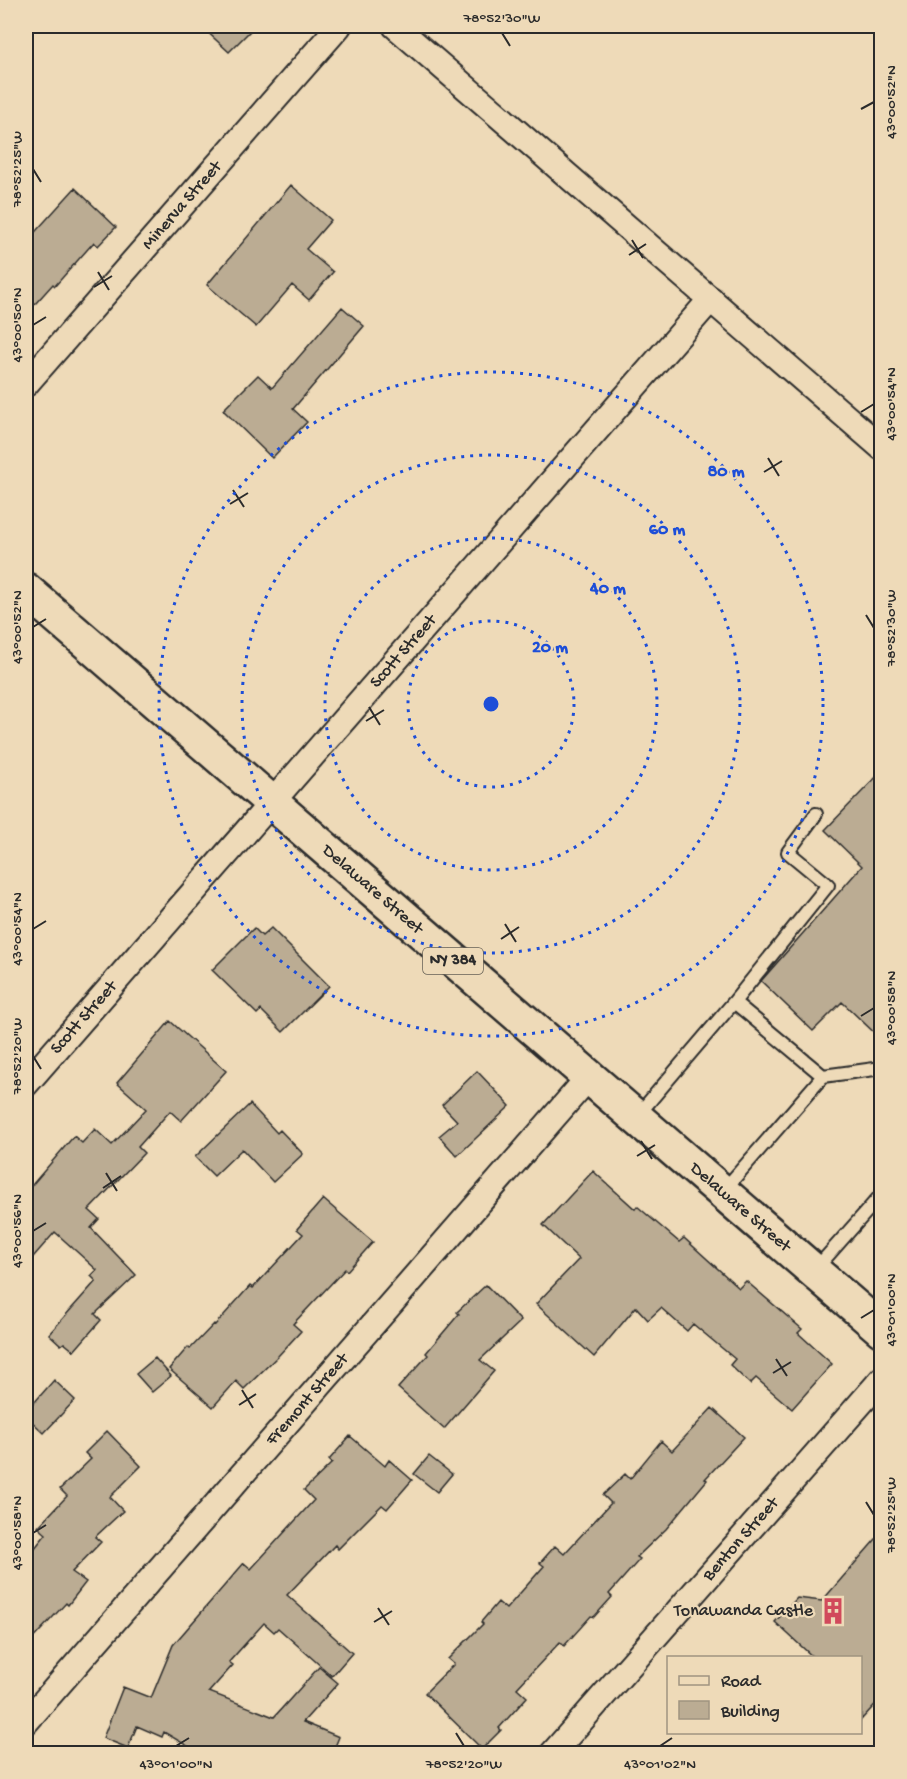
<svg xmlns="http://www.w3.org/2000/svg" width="907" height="1779" font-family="'Gochi Hand',sans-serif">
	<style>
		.building { fill: #bbac93; stroke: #2b2b2b; stroke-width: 1.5 }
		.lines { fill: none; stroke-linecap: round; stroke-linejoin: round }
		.lane-casing { stroke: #2b2b2b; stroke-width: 16 }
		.street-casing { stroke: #2b2b2b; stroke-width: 28 }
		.primary-casing { stroke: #2b2b2b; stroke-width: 38 }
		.lane { stroke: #eedab8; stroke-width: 12 }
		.street { stroke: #eedab8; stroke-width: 24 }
		.primary { stroke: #eedab8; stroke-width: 33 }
		.ticks { fill: none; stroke: #2b2b2b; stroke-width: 2 }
		.ring { fill: none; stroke: #1d4ed8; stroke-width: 3; stroke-dasharray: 3 6 }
		.labels { text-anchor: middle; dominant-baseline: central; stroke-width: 4.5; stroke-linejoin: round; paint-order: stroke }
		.shield { fill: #eedab8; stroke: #666055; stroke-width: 1.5 }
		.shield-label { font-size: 16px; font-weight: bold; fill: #2b2b2b }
		.street-label { font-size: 18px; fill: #2b2b2b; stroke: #eedab8 }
		.poi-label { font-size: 18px; fill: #2b2b2b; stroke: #eedab8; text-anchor: end }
		.centre { fill: #1d4ed8; stroke: #eedab8; stroke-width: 3 }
		.ring-label { font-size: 18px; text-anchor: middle; font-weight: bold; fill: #1d4ed8; stroke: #eedab8; stroke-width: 4.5; stroke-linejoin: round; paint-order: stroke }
		.neatline { fill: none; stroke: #2b2b2b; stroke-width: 2 }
		.ticks-label { font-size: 15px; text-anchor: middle; fill: #2b2b2b }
	</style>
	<rect width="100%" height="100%" fill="#eedab8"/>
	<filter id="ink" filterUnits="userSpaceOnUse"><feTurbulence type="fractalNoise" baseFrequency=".0167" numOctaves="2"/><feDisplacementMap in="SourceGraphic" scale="12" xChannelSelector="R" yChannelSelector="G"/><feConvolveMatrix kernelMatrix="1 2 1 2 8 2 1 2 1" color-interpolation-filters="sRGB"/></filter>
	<g filter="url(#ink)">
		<path class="building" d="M 201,26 L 255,26 L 229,52 Z
			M 291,185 L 331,220 L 306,249 L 333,272 L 309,300 L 292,285 L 256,327 L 207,285 Z
			M 75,188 L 116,227 L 98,246 L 94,242 L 55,286 L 53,284 L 26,314 L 26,242 Z
			M 342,307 L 364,326 L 293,409 L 307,422 L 272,458 L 223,410 L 258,375 L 272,388 Z
			M 882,771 L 882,1040 L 842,1002 L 813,1031 L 761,981 L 862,866 L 825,830 Z
			M 254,928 L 262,936 L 271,928 L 329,986 L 283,1032 L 261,1010 L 257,1014 L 212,970 Z
			M 170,1021 L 226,1071 L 181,1121 L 170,1111 L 138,1147 L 144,1153 L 89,1210 L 99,1219 L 91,1228 L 136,1275 L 95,1314 L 101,1320 L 74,1351 L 64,1343 L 61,1345 L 49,1334 L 96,1281 L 91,1276 L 97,1270 L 55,1232 L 26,1265 L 26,1192 L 74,1136 L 82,1143 L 95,1129 L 112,1145 L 146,1109 L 117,1083 Z
			M 477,1071 L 510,1106 L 457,1156 L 439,1136 L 457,1121 L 442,1105 Z
			M 250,1104 L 277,1133 L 280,1130 L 303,1154 L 273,1182 L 242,1149 L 214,1176 L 195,1157 Z
			M 593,1171 L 635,1209 L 637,1206 L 679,1242 L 684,1238 L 739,1288 L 746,1281 L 802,1329 L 798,1333 L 832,1364 L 792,1409 L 756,1378 L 750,1384 L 730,1365 L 735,1359 L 693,1324 L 687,1331 L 661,1308 L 648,1320 L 636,1307 L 594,1357 L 536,1304 L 579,1259 L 543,1225 Z
			M 323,1199 L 373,1242 L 347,1271 L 345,1269 L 293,1324 L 301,1331 L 278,1356 L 244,1389 L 236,1381 L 213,1407 L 169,1369 L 188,1347 L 190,1349 L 214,1324 L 215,1325 L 250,1286 L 253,1288 L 303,1234 L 297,1229 Z
			M 486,1285 L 521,1321 L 480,1360 L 494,1371 L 444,1429 L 398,1388 L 428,1355 L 426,1353 L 459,1314 L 457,1312 Z
			M 155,1358 L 171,1376 L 152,1392 L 136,1374 Z
			M 54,1380 L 75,1400 L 44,1433 L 26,1416 L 26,1412 Z
			M 712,1408 L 744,1437 L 705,1479 L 707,1480 L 666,1529 L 637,1557 L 640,1559 L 609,1594 L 612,1597 L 594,1617 L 591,1616 L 564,1646 L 560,1642 L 517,1688 L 527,1697 L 499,1728 L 501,1730 L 482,1749 L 425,1693 L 454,1664 L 448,1659 L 483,1624 L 481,1622 L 498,1602 L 506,1609 L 544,1566 L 540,1563 L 555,1546 L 564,1554 L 611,1503 L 603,1495 L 625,1474 L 630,1479 L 661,1441 L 672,1451 Z
			M 107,1431 L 141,1466 L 110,1497 L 123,1511 L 95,1537 L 101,1542 L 72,1572 L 86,1582 L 68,1605 L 66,1603 L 26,1646 L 26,1559 L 46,1534 L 38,1527 L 67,1496 L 60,1489 L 91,1459 L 85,1453 Z
			M 350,1436 L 385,1466 L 389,1460 L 412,1480 L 387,1509 L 382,1505 L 338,1549 L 335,1545 L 287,1595 L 352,1653 L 332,1676 L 278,1628 L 274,1632 L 264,1623 L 229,1662 L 233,1665 L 209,1692 L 274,1717 L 319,1667 L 338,1683 L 303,1722 L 339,1737 L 332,1754 L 201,1754 L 164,1732 L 162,1737 L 137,1726 L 128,1748 L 103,1738 L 123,1687 L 151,1698 L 173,1645 L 244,1563 L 251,1569 L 314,1500 L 304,1490 L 332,1463 L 329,1460 Z
			M 429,1456 L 452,1474 L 437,1492 L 414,1474 Z
			M 882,1532 L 882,1697 L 861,1720 L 861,1658 L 814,1658 L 775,1622 L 797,1598 L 822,1601 Z"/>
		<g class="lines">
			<defs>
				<path id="lane" d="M 734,1002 L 828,885 L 788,852 L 816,814
					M 823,1076 L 882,1068
					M 637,1116 L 734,1002 L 823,1076 L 724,1190
					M 814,1271 L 882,1194"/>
				<g id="street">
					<path d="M 395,26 L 882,448"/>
					<path id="s1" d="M 26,384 L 339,26"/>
					<path id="s2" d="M 26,1084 L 711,299"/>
					<path id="s3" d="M 26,1722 L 588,1078"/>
					<path id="s4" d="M 552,1754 L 882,1379"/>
				</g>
				<g id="primary">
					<path id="s5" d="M 26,590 L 882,1330"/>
				</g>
			</defs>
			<use href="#lane" class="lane-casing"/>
			<use href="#street" class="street-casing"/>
			<use href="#primary" class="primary-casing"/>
			<use href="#lane" class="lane"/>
			<use href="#street" class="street"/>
			<use href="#primary" class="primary"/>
		</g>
	</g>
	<path class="ticks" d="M 502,33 L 510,46M 861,109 L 874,102M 33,169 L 41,182M 632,240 L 643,258M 629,255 L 646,244M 98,272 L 109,290M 94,287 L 112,276M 33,325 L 46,317M 861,412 L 874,404M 768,458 L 779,476M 764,472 L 782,461M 233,490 L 244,507M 230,504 L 248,493M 866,615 L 874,628M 33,627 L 46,619M 369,707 L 380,725M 366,721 L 384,710M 505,924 L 516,942M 33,929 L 46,921M 501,939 L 519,927M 861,1016 L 874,1008M 33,1056 L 41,1069M 641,1141 L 652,1159M 637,1156 L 655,1145M 106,1173 L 117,1191M 103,1188 L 121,1176M 33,1231 L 46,1223M 861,1318 L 874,1310M 776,1359 L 787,1376M 773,1373 L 791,1362M 242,1390 L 253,1408M 239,1405 L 256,1394M 866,1502 L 874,1515M 33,1533 L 46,1525M 378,1608 L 389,1625M 374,1622 L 392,1611M 456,1733 L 464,1746M 176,1746 L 189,1738M 660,1746 L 672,1738"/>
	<g class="ring">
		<circle cx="491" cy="704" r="83"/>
		<circle cx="491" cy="704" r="166"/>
		<circle cx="491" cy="704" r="249"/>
		<circle cx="491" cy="704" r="332"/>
	</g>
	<defs>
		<symbol id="building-bare" viewBox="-9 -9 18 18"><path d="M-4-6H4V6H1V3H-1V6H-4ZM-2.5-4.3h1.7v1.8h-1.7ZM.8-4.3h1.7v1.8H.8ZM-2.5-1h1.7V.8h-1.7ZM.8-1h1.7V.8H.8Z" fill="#d1495b" stroke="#eedab8" stroke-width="2.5" paint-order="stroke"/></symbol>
	</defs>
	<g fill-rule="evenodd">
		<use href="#building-bare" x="814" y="1592" width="38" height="38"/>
	</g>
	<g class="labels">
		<rect class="shield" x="423" y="948" width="60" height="26" rx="4.5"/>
		<g class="shield-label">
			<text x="453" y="961">NY 384</text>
		</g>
		<g class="street-label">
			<text stroke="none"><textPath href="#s1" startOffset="237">Minerva Street</textPath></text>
			<text stroke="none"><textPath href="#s2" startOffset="574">Scott Street</textPath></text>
			<text stroke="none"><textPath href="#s5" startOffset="458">Delaware Street</textPath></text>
			<text stroke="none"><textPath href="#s2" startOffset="88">Scott Street</textPath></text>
			<text stroke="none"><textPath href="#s5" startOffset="944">Delaware Street</textPath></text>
			<text stroke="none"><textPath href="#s3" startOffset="428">Fremont Street</textPath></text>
			<text stroke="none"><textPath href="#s4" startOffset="286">Benton Street</textPath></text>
		</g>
		<g class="poi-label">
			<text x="813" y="1611">Tonawanda Castle</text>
		</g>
	</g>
	<circle cx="491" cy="704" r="9" class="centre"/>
	<g class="ring-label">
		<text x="726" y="476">80 m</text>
		<text x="667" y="534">60 m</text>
		<text x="608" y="593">40 m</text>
		<text x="550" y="652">20 m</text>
	</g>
	<rect width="907" height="1779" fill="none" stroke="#eedab8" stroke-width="66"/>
	<rect x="667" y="1656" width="195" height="78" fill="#eedab8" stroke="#a09480" stroke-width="1.5"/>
	<rect x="679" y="1676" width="30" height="9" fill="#eedab8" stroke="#a09480" stroke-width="1.5"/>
	<text x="721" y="1686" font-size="18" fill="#2b2b2b">Road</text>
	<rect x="679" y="1701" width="30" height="18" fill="#bbac93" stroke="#a09480" stroke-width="1.5"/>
	<text x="721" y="1716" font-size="18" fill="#2b2b2b">Building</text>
	<rect x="33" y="33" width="841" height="1713" class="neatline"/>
	<g class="ticks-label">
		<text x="502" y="22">78°52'30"W</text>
		<text transform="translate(890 102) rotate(-90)" y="5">43°00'52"N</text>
		<text transform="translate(16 169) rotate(-90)" y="5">78°52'25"W</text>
		<text transform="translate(16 325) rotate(-90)" y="5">43°00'50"N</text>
		<text transform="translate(890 404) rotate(-90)" y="5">43°00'54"N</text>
		<text transform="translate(16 627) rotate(-90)" y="5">43°00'52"N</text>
		<text transform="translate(890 628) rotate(-90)" y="5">78°52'30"W</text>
		<text transform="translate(16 929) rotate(-90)" y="5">43°00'54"N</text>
		<text transform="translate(890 1008) rotate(-90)" y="5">43°00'58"N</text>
		<text transform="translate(16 1056) rotate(-90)" y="5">78°52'20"W</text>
		<text transform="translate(16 1231) rotate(-90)" y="5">43°00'56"N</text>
		<text transform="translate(890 1310) rotate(-90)" y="5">43°01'00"N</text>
		<text transform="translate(890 1515) rotate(-90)" y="5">78°52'25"W</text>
		<text transform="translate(16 1533) rotate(-90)" y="5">43°00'58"N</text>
		<text x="176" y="1768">43°01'00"N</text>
		<text x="464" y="1768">78°52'20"W</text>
		<text x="660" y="1768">43°01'02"N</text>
	</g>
</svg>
